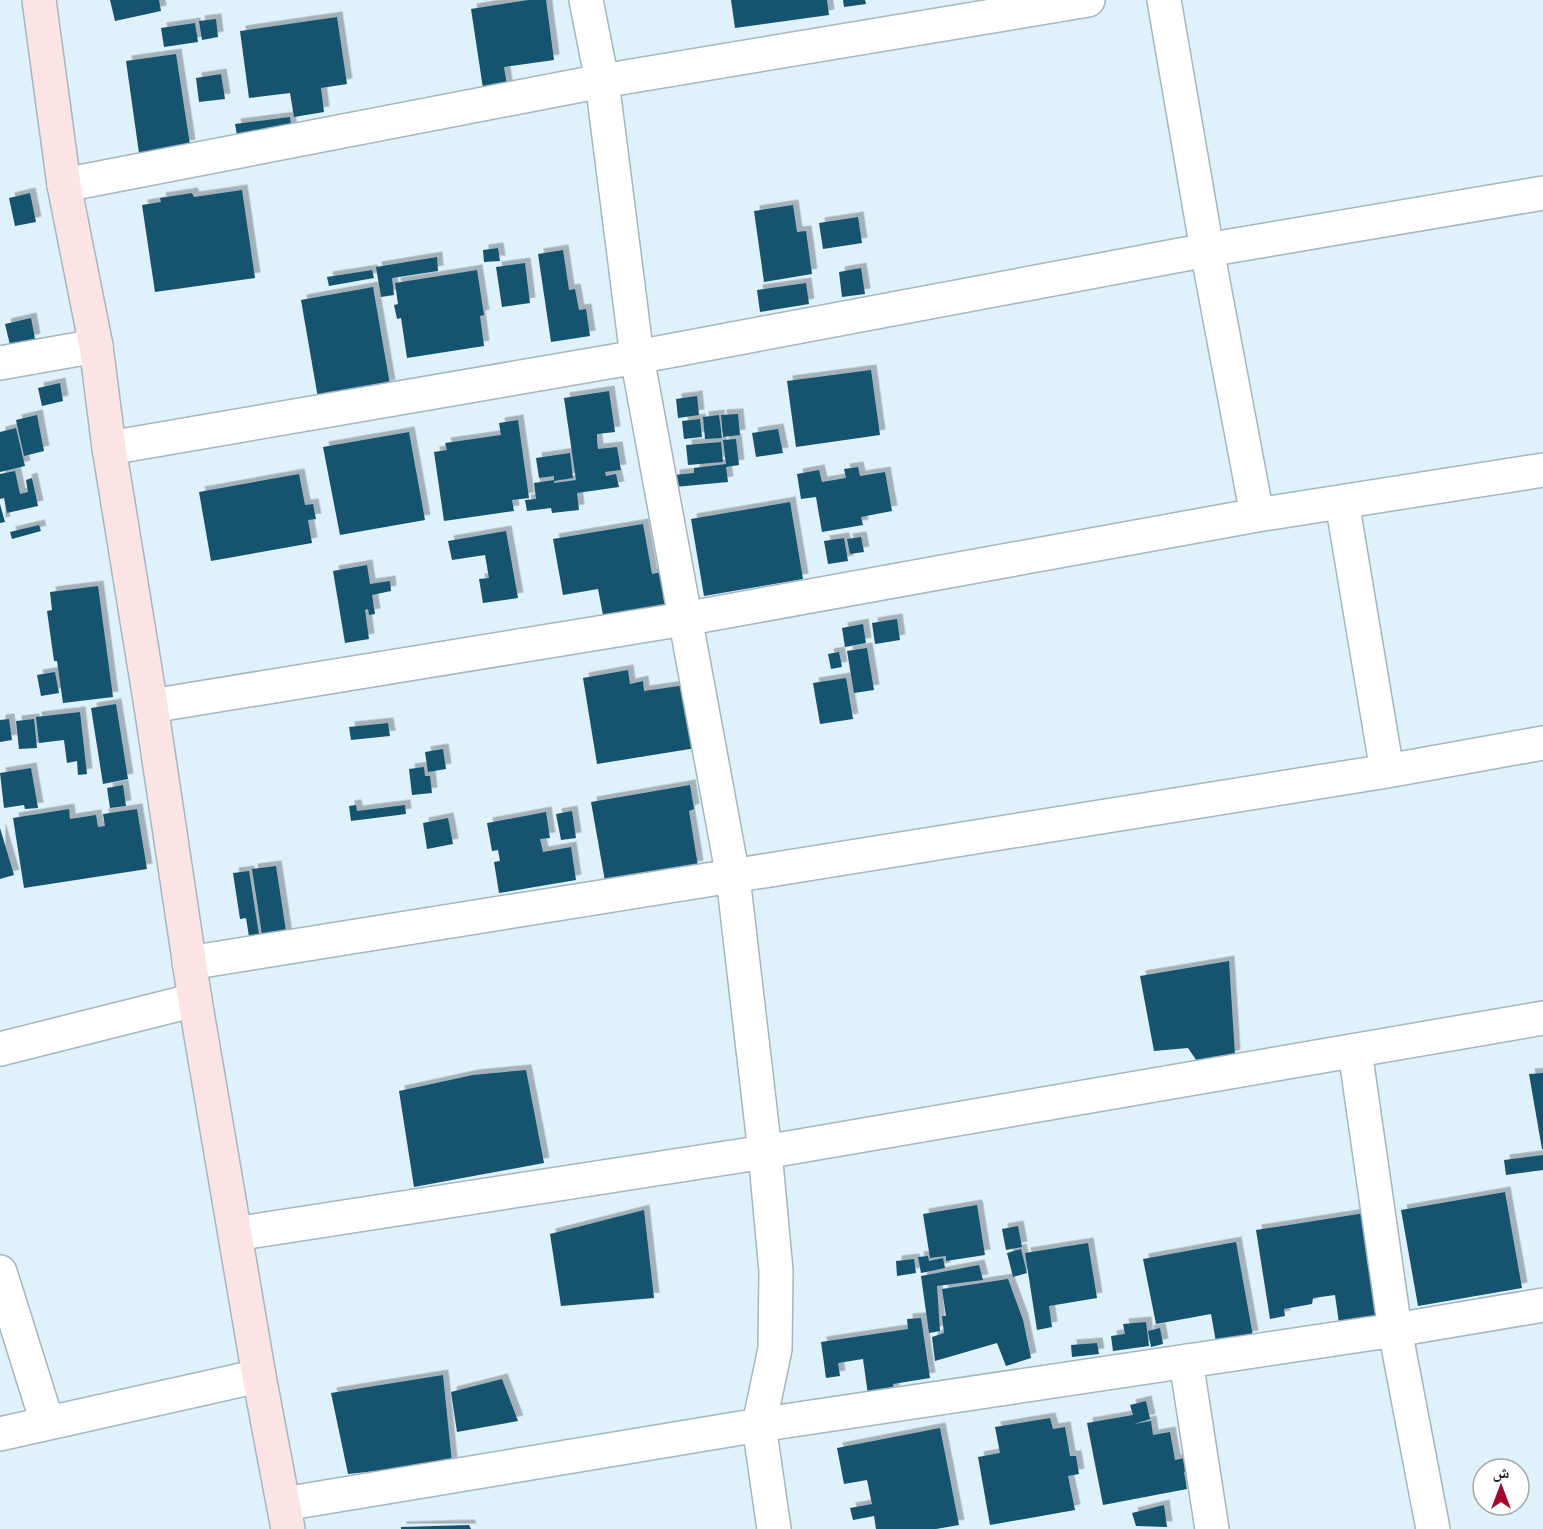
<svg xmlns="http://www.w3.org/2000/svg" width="1543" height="1529" font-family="'Public Sans','Noto Naskh Arabic',sans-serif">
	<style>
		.building { fill: #16526e; filter: url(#shadow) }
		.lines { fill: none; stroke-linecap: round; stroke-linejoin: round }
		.street-casing { stroke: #a4b6c0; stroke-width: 36 }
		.secondary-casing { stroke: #a4b6c0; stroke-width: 36 }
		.street { stroke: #fff; stroke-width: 33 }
		.secondary { stroke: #fde4e4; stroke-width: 33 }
	</style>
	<defs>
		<filter id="shadow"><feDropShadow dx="5.5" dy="-5.5" stdDeviation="0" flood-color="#0004"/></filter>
	</defs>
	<rect width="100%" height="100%" fill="#dff1fb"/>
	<path class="building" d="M 110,0 L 159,0 L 161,11 L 115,21 Z
		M 528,0 L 546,0 L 554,60 L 504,67 L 508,91 L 484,95 L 471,9 Z
		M 731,0 L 827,0 L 829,15 L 735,28 Z
		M 843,0 L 865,0 L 866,4 L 844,7 Z
		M 337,17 L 347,84 L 321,88 L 324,112 L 294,117 L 290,93 L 249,98 L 240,31 Z
		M 216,19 L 218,37 L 202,40 L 199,21 Z
		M 195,23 L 198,42 L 164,47 L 161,28 Z
		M 176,54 L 190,145 L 139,153 L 126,61 Z
		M 221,74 L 225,99 L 199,102 L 196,78 Z
		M 290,117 L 292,133 L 238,141 L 235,124 Z
		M 242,190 L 255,278 L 155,292 L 142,205 L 161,202 L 160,198 L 192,193 L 194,197 Z
		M 30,193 L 36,222 L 15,226 L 9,198 Z
		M 793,205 L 797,232 L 806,231 L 812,274 L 764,282 L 754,211 Z
		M 858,217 L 862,243 L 823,249 L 819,223 Z
		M 498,248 L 500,261 L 484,262 L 483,250 Z
		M 563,250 L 569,290 L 575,289 L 579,310 L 586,309 L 590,336 L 551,342 L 538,254 Z
		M 437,257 L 438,271 L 392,278 L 394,295 L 381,297 L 376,267 Z
		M 525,263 L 530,303 L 502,307 L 496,267 Z
		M 861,268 L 865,294 L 842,297 L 839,272 Z
		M 372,270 L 374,278 L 329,286 L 327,277 Z
		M 477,270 L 484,315 L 480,316 L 484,346 L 407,358 L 401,318 L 397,319 L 394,305 L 398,304 L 395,283 Z
		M 806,283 L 809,304 L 760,312 L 757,290 Z
		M 373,287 L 390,385 L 319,404 L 301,300 Z
		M 31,318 L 35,339 L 10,345 L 5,324 Z
		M 871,370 L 880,435 L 796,447 L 787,381 Z
		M 60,383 L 63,401 L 42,406 L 38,388 Z
		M 609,391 L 615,432 L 597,434 L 597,441 L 598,449 L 617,447 L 621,470 L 605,472 L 606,476 L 616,474 L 619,487 L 577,493 L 579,510 L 552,513 L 551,508 L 527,511 L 525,500 L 536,499 L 534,483 L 554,480 L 554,483 L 576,480 L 564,398 Z
		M 697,396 L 699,415 L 678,418 L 676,399 Z
		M 738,414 L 740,435 L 723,437 L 721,415 Z
		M 37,415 L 44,451 L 24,456 L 16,420 Z
		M 719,415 L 722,438 L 705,439 L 703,417 Z
		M 700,419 L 702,437 L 684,439 L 682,421 Z
		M 518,420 L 529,498 L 512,500 L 514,511 L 444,521 L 434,452 L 447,450 L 445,443 L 501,435 L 499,423 Z
		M 16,428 L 25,466 L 0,472 L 0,432 Z
		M 778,429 L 783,453 L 756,457 L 752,433 Z
		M 409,432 L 425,520 L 340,535 L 323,447 Z
		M 736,439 L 739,465 L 726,467 L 728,482 L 675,487 L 674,475 L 694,473 L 694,468 L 726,464 L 723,440 Z
		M 721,442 L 723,462 L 688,465 L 686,445 Z
		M 570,453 L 573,478 L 554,481 L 554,476 L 539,478 L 536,458 Z
		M 858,467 L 860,476 L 885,472 L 892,511 L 861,517 L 863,525 L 822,532 L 816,497 L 801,499 L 797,474 L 819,470 L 822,482 L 846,478 L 844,469 Z
		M 15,471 L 20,494 L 28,492 L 26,480 L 32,478 L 38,506 L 7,513 L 4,498 L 0,499 L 0,474 Z
		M 299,474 L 305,505 L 313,504 L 316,519 L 308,520 L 312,543 L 211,561 L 199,492 Z
		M 790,502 L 803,579 L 704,596 L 691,519 Z
		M 0,504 L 5,522 L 0,523 Z
		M 643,524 L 652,574 L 662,572 L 669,615 L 605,625 L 598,589 L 563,595 L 553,539 Z
		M 39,525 L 41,531 L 12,539 L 10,532 Z
		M 506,531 L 518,598 L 483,603 L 479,579 L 489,578 L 485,555 L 452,560 L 448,541 Z
		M 861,537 L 864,552 L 850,554 L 847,539 Z
		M 844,538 L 848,561 L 828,564 L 824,541 Z
		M 367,565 L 370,584 L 390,581 L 391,591 L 372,595 L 375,614 L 369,615 L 368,609 L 365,610 L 369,639 L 345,643 L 333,571 Z
		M 98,586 L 113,697 L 63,703 L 57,661 L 54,661 L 47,611 L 52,610 L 50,592 Z
		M 897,619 L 900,640 L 875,644 L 872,623 Z
		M 863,624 L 866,643 L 845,647 L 842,628 Z
		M 867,648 L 874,690 L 854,693 L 847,651 Z
		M 839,652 L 842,667 L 831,669 L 828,654 Z
		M 628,670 L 630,684 L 643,681 L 644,691 L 686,685 L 696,748 L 597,764 L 583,678 Z
		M 55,672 L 59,693 L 41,696 L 37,675 Z
		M 846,678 L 853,719 L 820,724 L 813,683 Z
		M 116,704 L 128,779 L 103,784 L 91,708 Z
		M 80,712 L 87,774 L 78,775 L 77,761 L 67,763 L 64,740 L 39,743 L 36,717 Z
		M 9,719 L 12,740 L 0,742 L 0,720 Z
		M 34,719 L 37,748 L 19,749 L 16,721 Z
		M 388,723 L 390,736 L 351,740 L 349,727 Z
		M 443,749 L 446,769 L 428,772 L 425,752 Z
		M 424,767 L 425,776 L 430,776 L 432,793 L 412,795 L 409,769 Z
		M 31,768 L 38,808 L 25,809 L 24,805 L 4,808 L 0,773 Z
		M 123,785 L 126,806 L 110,808 L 107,788 Z
		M 690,785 L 694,809 L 689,811 L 698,866 L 605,881 L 591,802 Z
		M 356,805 L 357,811 L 405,805 L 406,814 L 351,821 L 349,806 Z
		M 69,809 L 70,819 L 96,815 L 98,827 L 105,826 L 103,814 L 137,809 L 147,869 L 24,888 L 13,818 Z
		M 572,811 L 576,838 L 561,840 L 556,814 Z
		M 546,812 L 550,838 L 540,839 L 543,852 L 571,847 L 576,880 L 499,893 L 494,862 L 500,861 L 498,850 L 492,851 L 487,823 Z
		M 448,818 L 453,844 L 427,849 L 423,823 Z
		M 0,828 L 14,875 L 0,879 Z
		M 276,866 L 288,944 L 264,948 L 252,869 Z
		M 249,871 L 261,947 L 251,949 L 246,918 L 240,919 L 233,873 Z
		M 1229,961 L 1235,1055 L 1201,1067 L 1188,1048 L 1154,1051 L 1140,976 Z
		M 526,1070 L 544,1163 L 414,1187 L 399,1091 L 473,1075 Z
		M 1543,1073 L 1543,1149 L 1542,1149 L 1529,1074 Z
		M 1543,1155 L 1543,1170 L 1506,1175 L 1504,1160 Z
		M 1505,1192 L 1522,1288 L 1418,1306 L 1401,1210 Z
		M 977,1205 L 985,1255 L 946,1261 L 946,1256 L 930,1258 L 923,1214 Z
		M 644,1210 L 654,1298 L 561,1306 L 550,1234 Z
		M 1365,1213 L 1382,1323 L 1340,1330 L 1335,1295 L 1313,1298 L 1312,1304 L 1284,1309 L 1285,1316 L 1270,1319 L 1256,1230 Z
		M 1018,1226 L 1022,1247 L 1006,1250 L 1002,1229 Z
		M 1236,1242 L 1253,1336 L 1216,1342 L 1211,1314 L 1156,1324 L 1143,1259 Z
		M 1088,1243 L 1097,1298 L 1049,1306 L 1052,1327 L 1037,1330 L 1025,1253 Z
		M 1021,1249 L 1027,1273 L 1013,1277 L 1007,1253 Z
		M 928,1256 L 929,1261 L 943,1258 L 945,1268 L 921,1273 L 918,1257 Z
		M 914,1259 L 916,1273 L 897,1276 L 896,1261 Z
		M 979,1265 L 983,1280 L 937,1286 L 940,1331 L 929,1333 L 921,1276 Z
		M 1008,1279 L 1023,1320 L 1031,1358 L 1006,1366 L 997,1343 L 935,1361 L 932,1337 L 944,1333 L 942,1316 L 946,1316 L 942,1289 Z
		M 921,1318 L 930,1378 L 893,1384 L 894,1391 L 868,1395 L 863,1359 L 838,1363 L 840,1376 L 826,1378 L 821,1342 L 908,1329 L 907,1319 Z
		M 1146,1322 L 1149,1346 L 1113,1351 L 1111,1336 L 1125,1334 L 1123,1324 Z
		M 1160,1328 L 1163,1344 L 1151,1347 L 1148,1331 Z
		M 1097,1343 L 1099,1354 L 1072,1357 L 1071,1345 Z
		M 443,1375 L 452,1463 L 348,1474 L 331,1393 Z
		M 502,1379 L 518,1421 L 457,1432 L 451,1392 Z
		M 1146,1401 L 1150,1419 L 1134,1424 L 1151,1421 L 1153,1435 L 1170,1432 L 1175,1460 L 1189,1457 L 1192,1471 L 1184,1472 L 1187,1489 L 1103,1505 L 1087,1423 L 1133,1415 L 1130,1405 Z
		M 1050,1418 L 1053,1429 L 1065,1427 L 1070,1456 L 1076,1456 L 1079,1474 L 1068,1476 L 1075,1510 L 990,1525 L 978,1457 L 1000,1453 L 995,1427 Z
		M 940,1428 L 959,1525 L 936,1529 L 876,1529 L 874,1516 L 853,1520 L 850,1508 L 872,1504 L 867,1480 L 844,1484 L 837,1448 Z
		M 1164,1505 L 1167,1527 L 1136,1526 L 1132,1513 Z
		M 469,1525 L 471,1529 L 401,1529 L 401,1527 Z"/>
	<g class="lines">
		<defs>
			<path id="street" d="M 586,0 L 602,81 L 637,357 L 733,877 L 765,1152 L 776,1271 L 775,1349 L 759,1425 L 774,1529
				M 1164,0 L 1207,250 L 1257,515
				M 64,185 L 602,81 L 1088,0
				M 0,363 L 96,346
				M 109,448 L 637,357 L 1207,250 L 1543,193
				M 1342,502 L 1387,771
				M 151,706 L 684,619 L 1257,515 L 1543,470
				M 189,963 L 1387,771 L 1543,743
				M 0,1049 L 195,1000
				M 1355,1051 L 1395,1330 L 1433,1529
				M 235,1234 L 765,1152 L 1543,1018
				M 0,1272 L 47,1422
				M 1186,1361 L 1212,1529
				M 0,1434 L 259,1376
				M 284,1504 L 759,1425 L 1395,1330 L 1543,1305"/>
			<path id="secondary" d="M 39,0 L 64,185 L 96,346 L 109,448 L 151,706 L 195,1000 L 259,1376 L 288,1529"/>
		</defs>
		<use href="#street" class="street-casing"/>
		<use href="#secondary" class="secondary-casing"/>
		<use href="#street" class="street"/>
		<use href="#secondary" class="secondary"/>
	</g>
	<g transform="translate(1501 1487)"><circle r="28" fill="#ffffff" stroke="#a4a7a8" stroke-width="1.5"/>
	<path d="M0-4.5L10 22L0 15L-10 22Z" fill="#a4062c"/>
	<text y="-9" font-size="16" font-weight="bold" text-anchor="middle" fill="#1b2226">ش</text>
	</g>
</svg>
